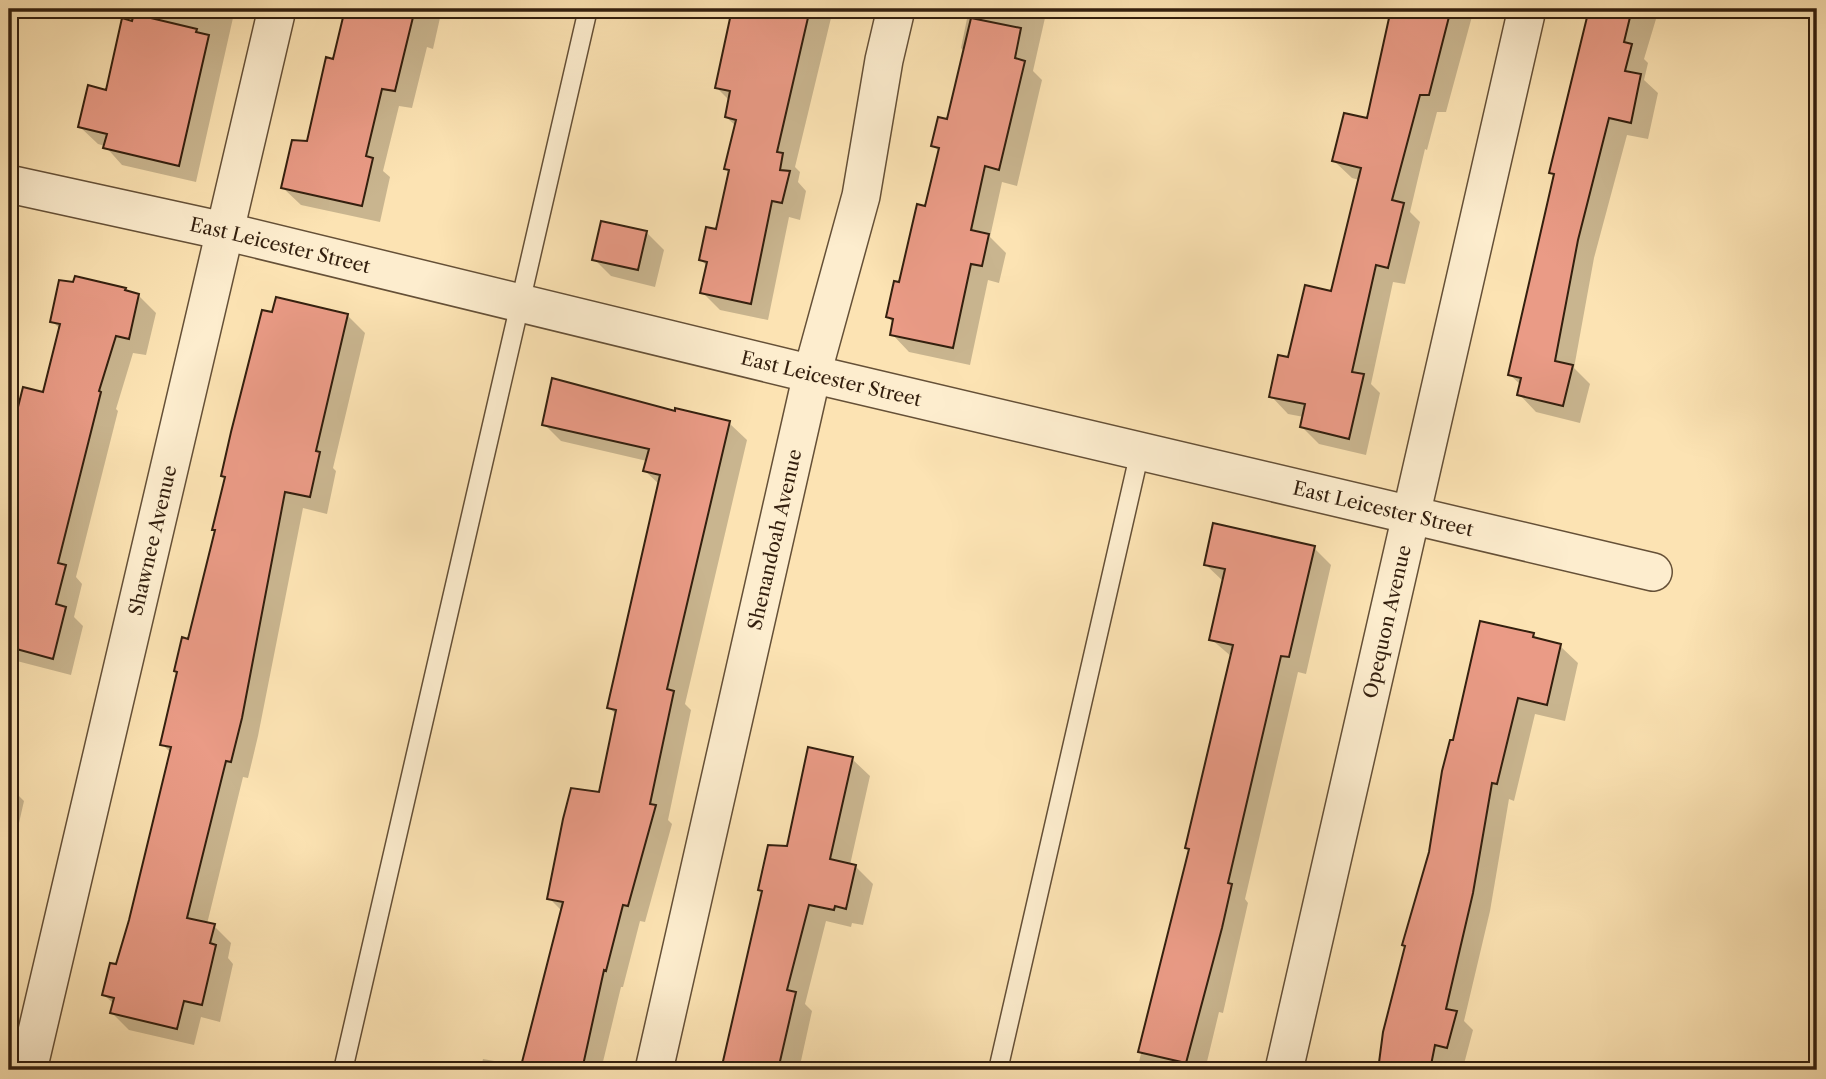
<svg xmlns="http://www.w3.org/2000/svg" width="1826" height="1079" font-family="'Libre Caslon Text',serif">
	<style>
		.shadow { fill: #0003 }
		.building { fill: #ea9b86; stroke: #331f0e; stroke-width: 2 }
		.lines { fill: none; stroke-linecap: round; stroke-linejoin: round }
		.service-casing { stroke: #655037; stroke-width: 21 }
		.minor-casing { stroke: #655037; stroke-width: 40 }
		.service { stroke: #fdedce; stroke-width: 18 }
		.minor { stroke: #fdedce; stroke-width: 37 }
		.labels { text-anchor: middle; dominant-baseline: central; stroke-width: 6; stroke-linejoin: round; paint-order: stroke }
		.street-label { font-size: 19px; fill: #331f0e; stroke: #fdedce }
	</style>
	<rect width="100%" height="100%" fill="#fce3b3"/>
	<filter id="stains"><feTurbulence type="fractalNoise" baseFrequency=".00286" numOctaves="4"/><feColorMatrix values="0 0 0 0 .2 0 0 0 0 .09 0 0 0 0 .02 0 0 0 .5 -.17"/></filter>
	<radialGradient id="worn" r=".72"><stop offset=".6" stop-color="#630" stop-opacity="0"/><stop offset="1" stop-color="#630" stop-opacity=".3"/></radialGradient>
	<path class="shadow" d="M 137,9 L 235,9 L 196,182 L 122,165 L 105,146 L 98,144 L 80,127 L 107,92 Z
		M 347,9 L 442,9 L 433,49 L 427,47 L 412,108 L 399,106 L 383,171 L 390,177 L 380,222 L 301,205 L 283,188 L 309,143 Z
		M 732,9 L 824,9 L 831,18 L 795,167 L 800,172 L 798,182 L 806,191 L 800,220 L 789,217 L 768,320 L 720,310 L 702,292 L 708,267 L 701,260 L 717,231 L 736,126 L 726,117 L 730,101 L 716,87 Z
		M 969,9 L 1047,9 L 1033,71 L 1042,80 L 1017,186 L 1002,182 L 990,237 L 1006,253 L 999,283 L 988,280 L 970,365 L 909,352 L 892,334 L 894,323 L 888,317 L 926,208 L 940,152 L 933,145 L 948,121 L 965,52 L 961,48 Z
		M 1393,9 L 1474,9 L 1446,112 L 1437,112 L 1427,150 L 1425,149 L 1410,212 L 1420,222 L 1405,284 L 1393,282 L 1371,384 L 1380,393 L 1366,455 L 1319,444 L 1302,427 L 1304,417 L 1288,414 L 1271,396 L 1289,359 L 1333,293 L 1359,180 L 1352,178 L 1334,161 L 1368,121 Z
		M 1592,9 L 1659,9 L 1644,59 L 1648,63 L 1644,80 L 1658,93 L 1648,139 L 1627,135 L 1594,258 L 1574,368 L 1590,384 L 1580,423 L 1536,412 L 1519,394 L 1521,385 L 1510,375 L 1555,177 L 1551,172 L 1571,80 L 1575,81 Z
		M 646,232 L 664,250 L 655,287 L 611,276 L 594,259 Z
		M 76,278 L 125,289 L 138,295 L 156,313 L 146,355 L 133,353 L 116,409 L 118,411 L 76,577 L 82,584 L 74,617 L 83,626 L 71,675 L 9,659 L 9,449 L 24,389 L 44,394 L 61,330 L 52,321 Z
		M 348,316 L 365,333 L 333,468 L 336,471 L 327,514 L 303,508 L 258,736 L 248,778 L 243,777 L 207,924 L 214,926 L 231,943 L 228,958 L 233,964 L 220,1022 L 201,1017 L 194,1045 L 129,1030 L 112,1013 L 114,1004 L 104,995 L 117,966 L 171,753 L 162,744 L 217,531 L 227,480 L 223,476 Z
		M 676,413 L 729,423 L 747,440 L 685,704 L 691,710 L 668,820 L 672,824 L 645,922 L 640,921 L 623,987 L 621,987 L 601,1070 L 480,1070 L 483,1059 L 523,1066 L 562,911 L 549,898 L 600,793 L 617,715 L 609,708 L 660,485 L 645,471 L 647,461 L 561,441 L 544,424 Z
		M 1314,548 L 1331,565 L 1306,674 L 1298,672 L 1245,899 L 1248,903 L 1223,1013 L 1219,1012 L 1205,1070 L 1137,1070 L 1191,851 L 1187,847 L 1232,657 L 1211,639 L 1224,582 L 1205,564 Z
		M 1533,635 L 1539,640 L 1560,646 L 1578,663 L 1565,721 L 1535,714 L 1514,801 L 1509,799 L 1490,911 L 1464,1021 L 1473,1030 L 1464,1064 L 1452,1061 L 1450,1070 L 1378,1070 L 1406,948 L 1404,945 L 1430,853 L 1454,742 Z
		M 852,759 L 870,776 L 850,865 L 855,866 L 873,884 L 863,925 L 852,923 L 851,927 L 826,921 L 805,1004 L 812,1011 L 799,1070 L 723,1070 L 764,893 L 760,889 Z
		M 9,786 L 24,801 L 9,867 Z"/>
	<path class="building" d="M 345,9 L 415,9 L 395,91 L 382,89 L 366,156 L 373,158 L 362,206 L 281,188 L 292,140 L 307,141 L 326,57 L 333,59 Z
		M 732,9 L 810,9 L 777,152 L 783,153 L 780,170 L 790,171 L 782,203 L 772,201 L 751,304 L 700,293 L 707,262 L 699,260 L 706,227 L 716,229 L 729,170 L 724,169 L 736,120 L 725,117 L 730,91 L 715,88 Z
		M 1391,9 L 1451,9 L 1429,95 L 1420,95 L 1392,200 L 1404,203 L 1388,268 L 1376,265 L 1352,372 L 1364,374 L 1349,439 L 1300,427 L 1305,404 L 1269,397 L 1278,355 L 1288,357 L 1305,285 L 1331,291 L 1361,168 L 1332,161 L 1344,113 L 1367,118 Z
		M 1589,9 L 1632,9 L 1624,42 L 1632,44 L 1625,71 L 1641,74 L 1631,123 L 1609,118 L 1578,240 L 1555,361 L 1573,365 L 1563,406 L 1517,395 L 1521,378 L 1508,375 L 1554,174 L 1549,173 Z
		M 134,14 L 197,29 L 196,32 L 209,35 L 179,166 L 103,148 L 107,134 L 78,127 L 88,85 L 106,90 L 122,18 L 132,21 Z
		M 971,18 L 1021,28 L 1015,58 L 1025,61 L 999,170 L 985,166 L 971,230 L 989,234 L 982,266 L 971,264 L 953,348 L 890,335 L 893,319 L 886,317 L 894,281 L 899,282 L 917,204 L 925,206 L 939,148 L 931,146 L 938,117 L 947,119 Z
		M 601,221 L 647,231 L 638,270 L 592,260 Z
		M 75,276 L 126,288 L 125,290 L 139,294 L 129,339 L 116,336 L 99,391 L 101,392 L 58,563 L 66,565 L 56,604 L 66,607 L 53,659 L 9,647 L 9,443 L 23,387 L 43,392 L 60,324 L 50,322 L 59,280 L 73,282 Z
		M 276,297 L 348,314 L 316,451 L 320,452 L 310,497 L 285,492 L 242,718 L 231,762 L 226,761 L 187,918 L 215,924 L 210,943 L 216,945 L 202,1005 L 184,1001 L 177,1029 L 110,1013 L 114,998 L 102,995 L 110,963 L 116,964 L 129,920 L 171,747 L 160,745 L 177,672 L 174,671 L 182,637 L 188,639 L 215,530 L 212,530 L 225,477 L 221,476 L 231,432 L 262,310 L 272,312 Z
		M 552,378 L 675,411 L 675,408 L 730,421 L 667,689 L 674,691 L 650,804 L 656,805 L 628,906 L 623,905 L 606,971 L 604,970 L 582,1070 L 520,1070 L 563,902 L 547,899 L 563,819 L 571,788 L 599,792 L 616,710 L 607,708 L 660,475 L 643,471 L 649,449 L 542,425 Z
		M 1213,523 L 1315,546 L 1289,657 L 1281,656 L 1228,883 L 1232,884 L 1222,928 L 1186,1063 L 1138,1052 L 1189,849 L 1185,848 L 1233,645 L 1209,640 L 1225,569 L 1204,565 Z
		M 1480,621 L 1534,633 L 1533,637 L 1561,644 L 1547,705 L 1518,698 L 1497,784 L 1492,783 L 1473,893 L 1446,1009 L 1457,1011 L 1447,1048 L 1435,1045 L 1430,1070 L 1378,1070 L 1383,1032 L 1405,946 L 1402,945 L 1429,852 L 1442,771 L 1450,740 L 1453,740 Z
		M 808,747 L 853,757 L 830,859 L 856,865 L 846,909 L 835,906 L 834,910 L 809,905 L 787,990 L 796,992 L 778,1070 L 721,1070 L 762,891 L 758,890 L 768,845 L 787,846 Z"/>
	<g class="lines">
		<defs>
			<path id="service" d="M 343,1070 L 588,9
				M 998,1070 L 1140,451"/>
			<g id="minor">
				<path id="s1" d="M 9,184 L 224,231 L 812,374 L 1653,572"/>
				<path id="s2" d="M 28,1070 L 277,9"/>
				<path id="s3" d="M 654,1070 L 812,374 L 861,196 L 884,60 L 896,9"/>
				<path id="s4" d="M 1284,1070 L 1527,9"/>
			</g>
		</defs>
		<use href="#service" class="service-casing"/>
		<use href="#minor" class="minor-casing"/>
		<use href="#service" class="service"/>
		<use href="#minor" class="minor"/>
	</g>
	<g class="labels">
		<g class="street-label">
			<text stroke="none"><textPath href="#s1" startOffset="278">East Leicester Street</textPath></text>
			<text stroke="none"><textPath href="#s1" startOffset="845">East Leicester Street</textPath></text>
			<text stroke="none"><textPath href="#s1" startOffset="1412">East Leicester Street</textPath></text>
			<text stroke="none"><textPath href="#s2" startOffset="544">Shawnee Avenue</textPath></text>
			<text stroke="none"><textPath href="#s3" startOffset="544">Shenandoah Avenue</textPath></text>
			<text stroke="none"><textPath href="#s4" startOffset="460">Opequon Avenue</textPath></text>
		</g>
	</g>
	<rect width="1826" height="1079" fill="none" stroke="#fce3b3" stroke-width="35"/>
	<rect x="10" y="10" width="1805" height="1058" fill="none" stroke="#331f0e" stroke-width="3.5"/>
	<rect x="18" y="18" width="1791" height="1044" fill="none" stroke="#331f0e" stroke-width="2"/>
	<rect width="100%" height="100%" filter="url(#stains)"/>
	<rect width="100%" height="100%" fill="url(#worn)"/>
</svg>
